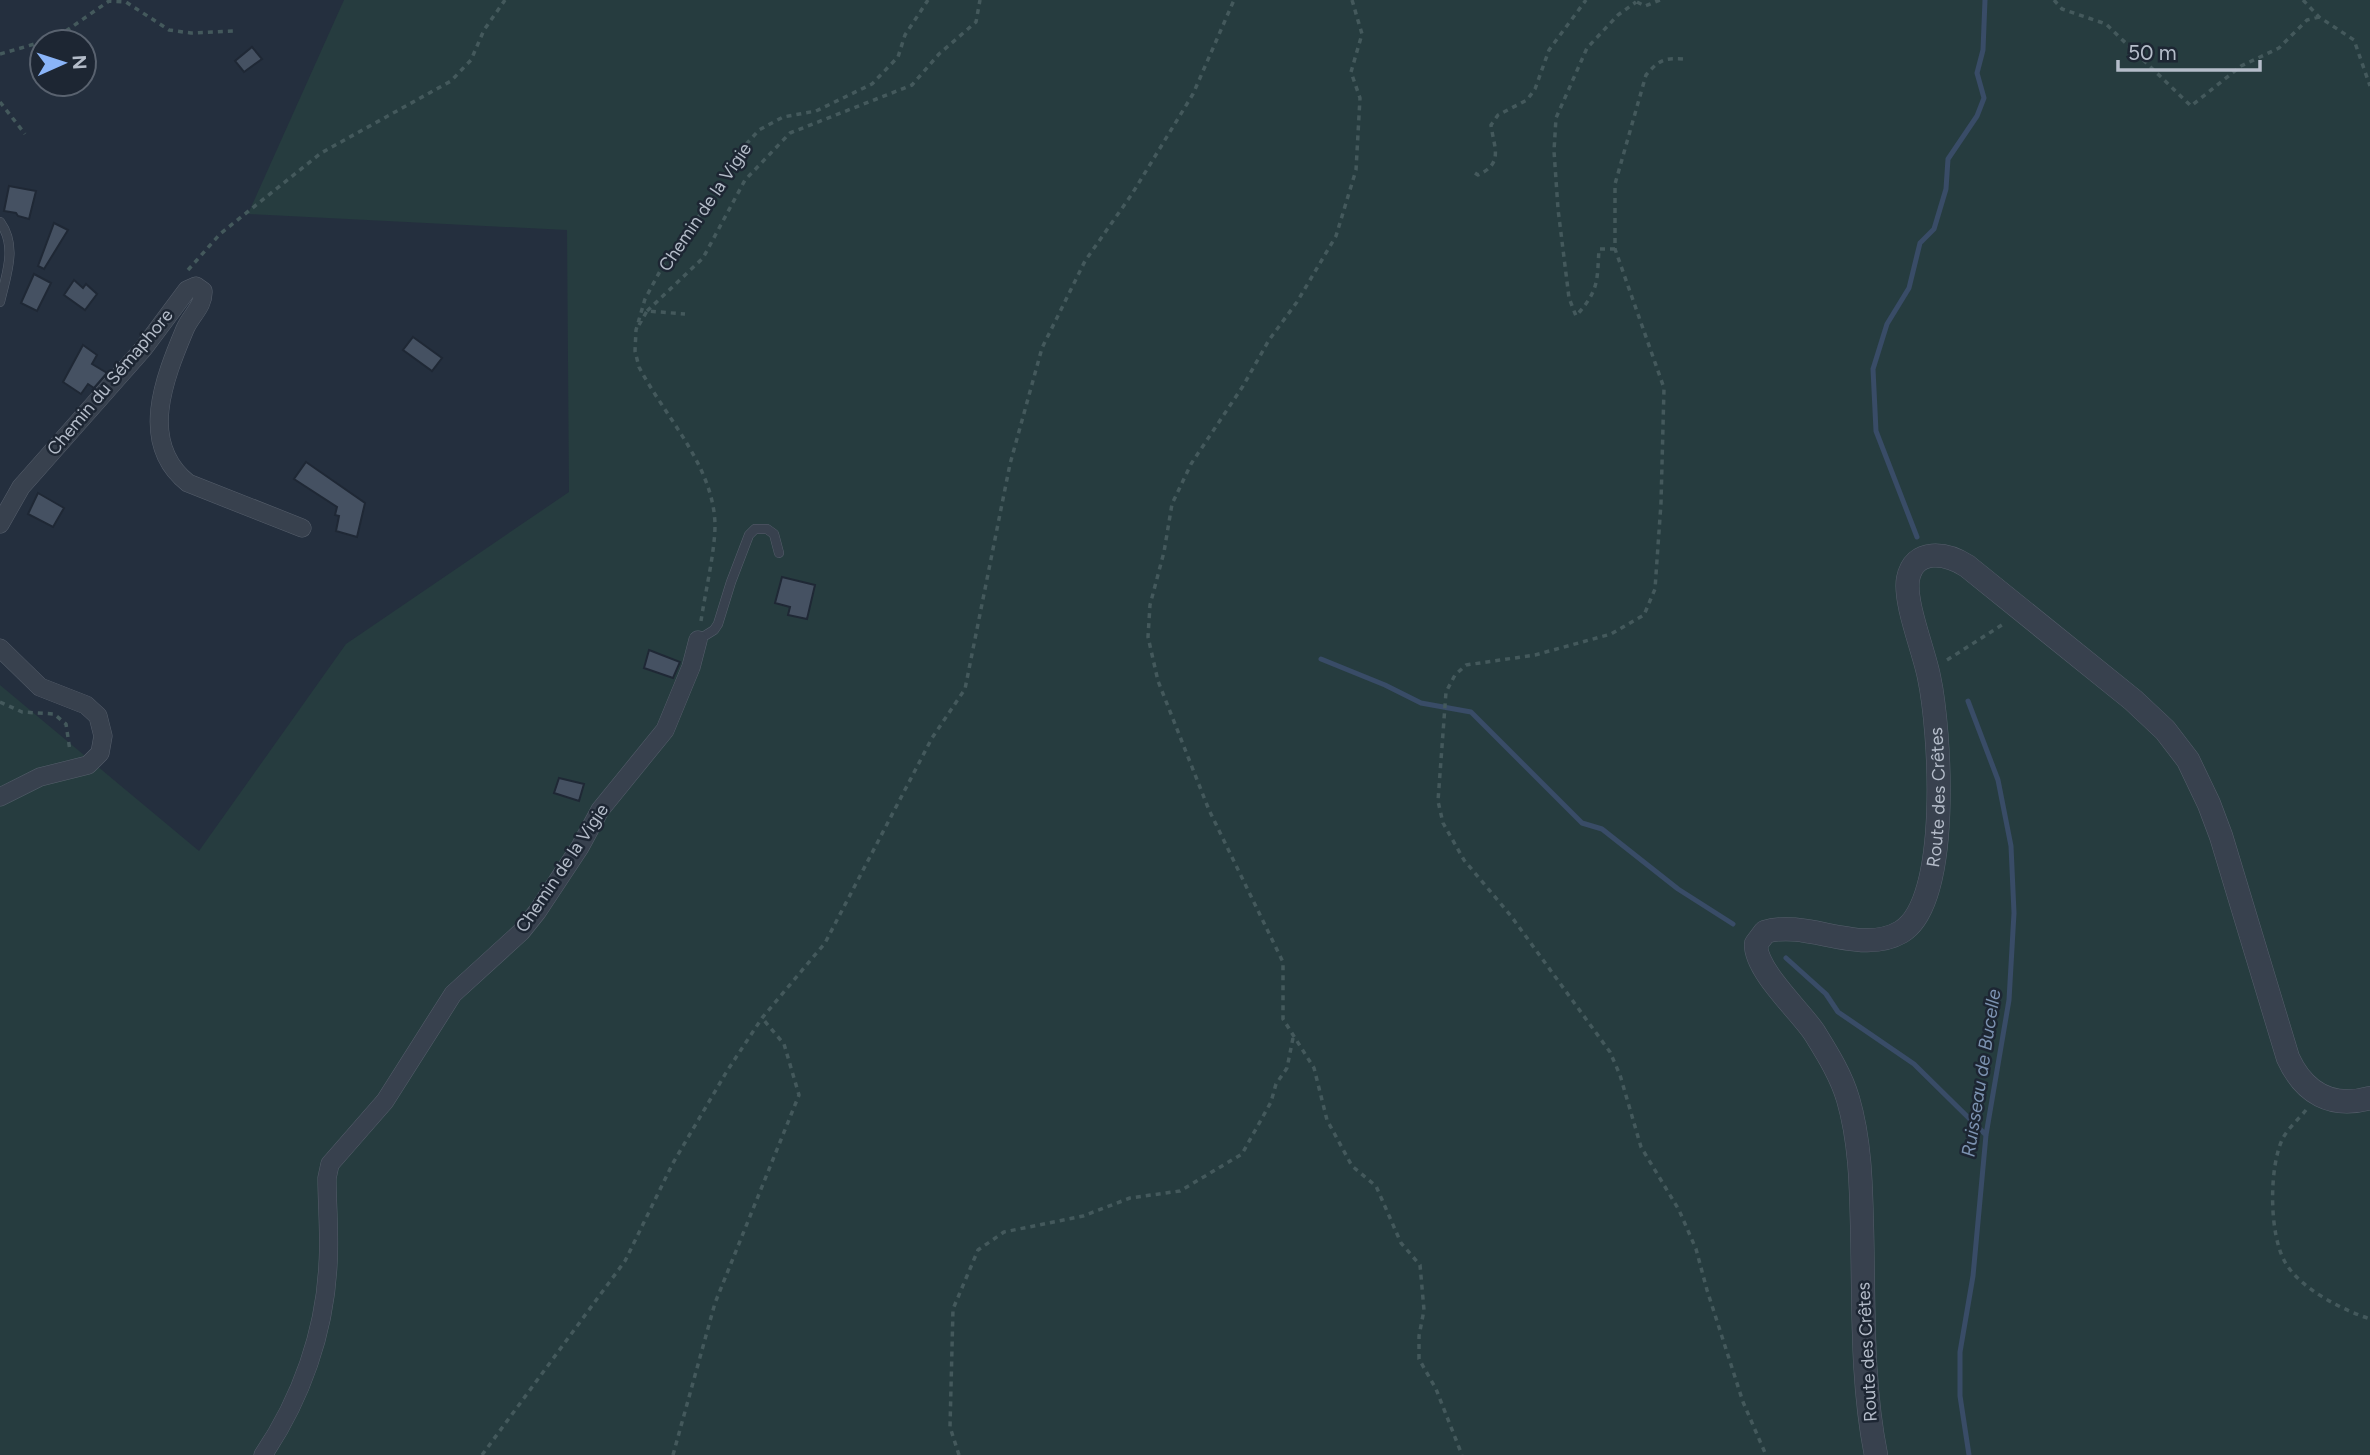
<svg xmlns="http://www.w3.org/2000/svg" width="2370" height="1455" font-family="Figtree,sans-serif">
	<style>
		.green { fill: #263c3f }
		.lines { fill: none; stroke-linecap: round; stroke-linejoin: round }
		.stream { stroke: #394c67; stroke-width: 5 }
		.building { fill: #455162; stroke: #1f2835; stroke-width: 2 }
		.service-casing { stroke: #565f6c; stroke-width: 10 }
		.minor-casing { stroke: #565f6c; stroke-width: 19 }
		.tertiary-casing { stroke: #565f6c; stroke-width: 24 }
		.path { stroke: #44595c; stroke-width: 3.5; stroke-dasharray: 5 5; stroke-linecap: butt }
		.service { stroke: #38414e; stroke-width: 9 }
		.minor { stroke: #38414e; stroke-width: 18 }
		.tertiary { stroke: #38414e; stroke-width: 23 }
		.labels { text-anchor: middle; dominant-baseline: central; stroke-width: 5; stroke-linejoin: round; paint-order: stroke }
		.street-label { font-size: 18px; fill: #b4bcc9; stroke: #1d2633 }
		.water-label { font-size: 19px; font-style: italic; fill: #7c92b1; stroke: #1d2633 }
	</style>
	<rect width="100%" height="100%" fill="#242f3e"/>
	<path class="green" d="M 344,0 L 2370,0 L 2370,1455 L 0,1455 L 0,685 L 199,851 L 346,644 L 569,492 L 567,230 L 248,214 Z"/>
	<g class="lines">
		<path class="stream" d="M 1917,537 L 1876,431 L 1873,369 L 1887,324 L 1909,288 L 1920,243 L 1934,229 L 1946,189 L 1948,159 L 1977,116 L 1984,98 L 1977,73 L 1983,50 L 1985,0
			M 1321,659 L 1385,685 L 1421,703 L 1471,712 L 1582,823 L 1602,829 L 1678,889 L 1733,924
			M 1968,701 L 1998,780 L 2011,846 L 2014,913 L 2009,1000 L 1986,1135 L 1973,1276 L 1960,1352 L 1960,1396 L 1969,1455
			M 1786,958 L 1826,994 L 1838,1012 L 1914,1064 L 1986,1135"/>
	</g>
	<path class="building" d="M 252,47 L 262,59 L 244,72 L 235,61 Z
		M 9,186 L 36,191 L 29,219 L 18,216 L 16,213 L 4,211 Z
		M 54,223 L 68,230 L 44,269 L 38,266 Z
		M 34,274 L 51,283 L 37,311 L 21,303 Z
		M 74,280 L 83,288 L 86,284 L 97,294 L 85,310 L 64,295 Z
		M 413,337 L 442,358 L 432,371 L 403,350 Z
		M 83,345 L 97,355 L 92,364 L 107,373 L 94,388 L 88,384 L 81,394 L 63,382 Z
		M 306,462 L 365,503 L 357,537 L 336,531 L 339,516 L 335,515 L 337,507 L 294,479 Z
		M 38,493 L 64,508 L 53,527 L 28,514 Z
		M 782,577 L 815,585 L 807,619 L 788,615 L 790,607 L 775,603 Z
		M 649,650 L 680,662 L 673,678 L 644,668 Z
		M 559,778 L 584,784 L 579,801 L 554,793 Z"/>
	<g class="lines">
		<defs>
			<path id="service" d="M 0,222 C 18,247 6,275 0,302
				M 698,640 L 714,630 L 718,624 L 731,582 L 749,535 L 755,529 L 767,529 L 774,534 L 779,553"/>
			<path id="minor" d="M 0,524 L 21,487 L 143,349 L 187,290 L 196,286 L 203,291 C 204,306 191,315 185,329 C 164,379 138,443 188,483 L 302,528
				M 0,648 L 40,687 L 86,705 L 98,716 L 103,736 L 100,753 L 88,765 L 40,777 L 0,797
				M 263,1455 C 301,1399 325,1332 328,1264 C 330,1236 327,1206 327,1178 L 330,1164 L 385,1101 L 453,994 L 521,932 L 537,912 L 580,847 L 600,810 L 665,730 L 691,667 L 698,640"/>
			<g id="tertiary">
				<path id="s1" d="M 1876,1455 C 1861,1380 1864,1302 1862,1226 C 1861,1183 1860,1140 1848,1099 C 1841,1075 1827,1053 1814,1032 C 1799,1010 1755,970 1756,944 L 1765,932 C 1807,919 1860,956 1901,932 C 1952,902 1940,728 1929,677 C 1924,651 1904,603 1908,579 C 1914,547 1947,553 1967,566 L 2133,700 L 2165,730 L 2188,760 L 2209,804 L 2221,836 L 2288,1058 C 2304,1093 2331,1109 2370,1098"/>
			</g>
		</defs>
		<use href="#service" class="service-casing"/>
		<use href="#minor" class="minor-casing"/>
		<use href="#tertiary" class="tertiary-casing"/>
		<path class="path" d="M 1352,0 L 1362,34 L 1351,72 L 1360,98 L 1356,170 L 1336,236 L 1297,302 L 1269,340 L 1243,386 L 1191,464 L 1172,504 L 1164,552 L 1150,605 L 1148,637 L 1158,681 L 1209,810 L 1283,962 L 1283,1019 L 1314,1068 L 1327,1120 L 1352,1166 L 1376,1186 L 1401,1243 L 1420,1265 L 1424,1310 L 1419,1336 L 1419,1359 L 1436,1389 L 1462,1455
			M 2054,0 L 2062,9 L 2106,24 L 2191,106 L 2241,66 L 2279,48 L 2307,20 L 2319,17
			M 2303,0 L 2319,17 L 2354,40 L 2370,86
			M 1637,2 L 1645,6 L 1660,0
			M 0,54 L 45,41 L 63,33 L 109,1 L 126,2 L 169,30 L 191,33 L 233,31
			M 1683,59 C 1663,58 1659,60 1646,75 L 1615,184 L 1615,249 L 1664,388 L 1661,503 L 1655,589 L 1644,615 L 1611,634 L 1535,655 L 1466,665 L 1455,675 L 1446,692 L 1438,801 L 1443,823 L 1464,860 L 1511,916 L 1610,1052 L 1620,1075 L 1641,1147 L 1679,1210 L 1696,1249 L 1707,1290 L 1743,1402 L 1766,1455
			M 0,102 L 25,134
			M 1475,173 L 1478,175 C 1504,163 1494,148 1491,125 L 1498,115 L 1527,100 L 1535,89 L 1549,50 L 1586,0
			M 1615,249 L 1599,249 C 1597,282 1599,290 1576,316 L 1569,298 L 1558,209 L 1554,151 L 1556,118 L 1587,48 L 1618,15 L 1636,2
			M 188,270 L 220,234 L 321,153 L 451,81 L 471,60 L 484,30 L 505,0
			M 647,311 L 703,258 L 745,180 L 790,133 L 912,85 L 939,54 L 976,22 L 980,0
			M 639,325 L 647,311 L 685,314
			M 701,621 C 705,593 715,552 715,525 C 714,466 665,417 639,367 L 635,351 L 636,330 L 645,299 L 666,260 L 723,184 L 740,151 L 759,130 L 783,117 L 816,111 L 872,84 L 898,57 L 905,35 L 928,0
			M 1947,660 L 2005,623
			M 0,702 L 22,712 L 54,714 L 66,724 L 70,751
			M 2306,1110 C 2299,1119 2287,1129 2282,1140 C 2269,1169 2269,1234 2285,1262 C 2300,1289 2343,1310 2370,1319
			M 482,1455 L 625,1261 L 673,1163 L 727,1071 L 762,1018 L 825,943 L 932,738 L 965,689 L 1010,464 L 1042,348 L 1085,261 L 1132,194 L 1193,94 L 1234,0
			M 673,1455 L 715,1303 L 799,1095 L 784,1044 L 762,1018
			M 959,1455 L 950,1427 L 953,1309 L 978,1250 L 1004,1232 L 1083,1216 L 1130,1198 L 1180,1191 L 1242,1154 L 1271,1102 L 1276,1084 L 1287,1068 L 1293,1038"/>
		<use href="#service" class="service"/>
		<use href="#minor" class="minor"/>
		<use href="#tertiary" class="tertiary"/>
	</g>
	<g class="labels">
		<g class="street-label">
			<text transform="translate(705 207) rotate(-56)">Chemin de la Vigie</text>
			<text transform="translate(110 382) rotate(-50)">Chemin du Sémaphore</text>
			<text stroke="none"><textPath href="#s1" startOffset="838">Route des Crêtes</textPath></text>
			<text transform="translate(562 868) rotate(-56)">Chemin de la Vigie</text>
			<text transform="translate(1867 1352) rotate(-93)">Route des Crêtes</text>
		</g>
		<g class="water-label">
			<text transform="translate(1981 1073) rotate(-81)">Ruisseau de Bucelle</text>
		</g>
	</g>
	<g transform="translate(63 63) rotate(87)"><circle r="33" fill="#1d2633" stroke="#59626f" stroke-width="2"/>
	<path d="M0-5L12 26L0 18L-12 26Z" fill="#8ab4f8"/>
	<text y="-10" font-size="19" font-weight="bold" text-anchor="middle" fill="#b4bcc9">N</text>
	</g>
	<path d="M2118 60v10h142v-10" fill="none" stroke="#b4bcc9" stroke-width="3.5"/>
	<text x="2128" y="60" font-size="21" fill="#b4bcc9" stroke="#1d2633" stroke-width="5" paint-order="stroke">50 m</text>
</svg>
